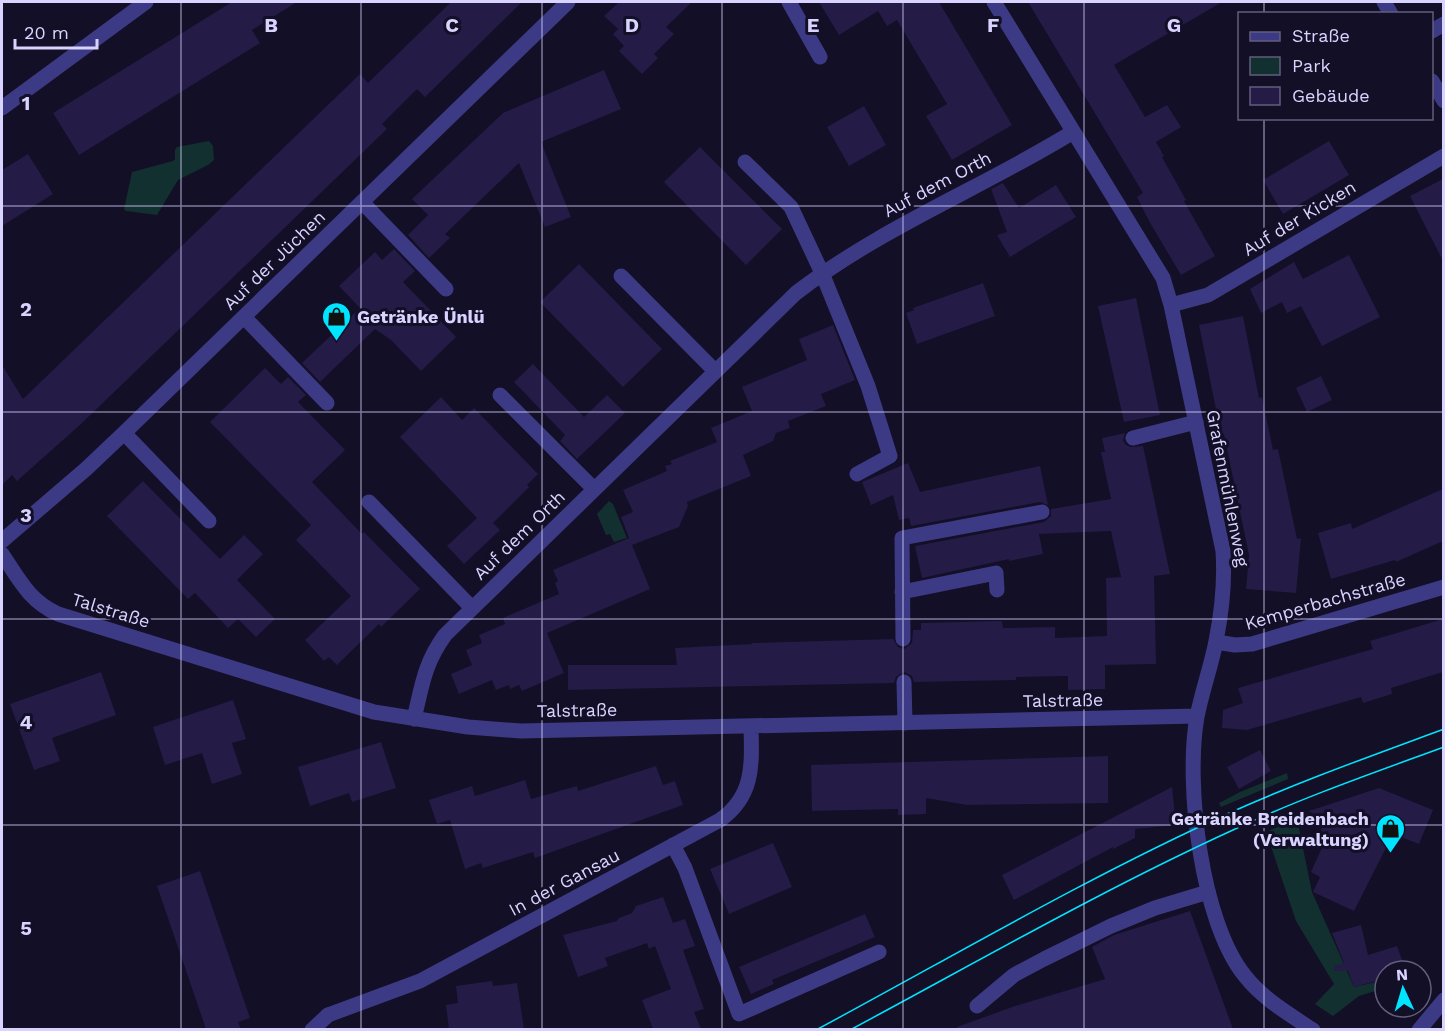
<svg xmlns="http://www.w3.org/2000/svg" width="1445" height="1031" font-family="'Work Sans',sans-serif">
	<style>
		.green { fill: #12302f }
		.building { fill: #241b47 }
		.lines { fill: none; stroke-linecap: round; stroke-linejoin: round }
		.service { stroke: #3d3a85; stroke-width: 15 }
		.minor { stroke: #3d3a85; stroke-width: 15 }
		.tram { stroke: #00e5ff; stroke-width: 1.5 }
		.grid { fill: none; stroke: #d9d4ff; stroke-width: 1.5; stroke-opacity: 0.55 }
		.labels { text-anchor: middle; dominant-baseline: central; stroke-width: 6; stroke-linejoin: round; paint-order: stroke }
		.street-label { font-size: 18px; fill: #d9d4ff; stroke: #130f26 }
		.poi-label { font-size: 18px; font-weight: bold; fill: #d9d4ff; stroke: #130f26; text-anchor: start }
		.grid-label { font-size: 20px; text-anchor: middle; font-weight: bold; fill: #d9d4ff; stroke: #130f26; stroke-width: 6; stroke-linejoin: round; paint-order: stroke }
	</style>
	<rect width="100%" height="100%" fill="#130f26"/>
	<path class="green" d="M 209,141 L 213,146 L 214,160 L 208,165 L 178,180 L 157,215 L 126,211 L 124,209 L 132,172 L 173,161 L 175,159 L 175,150 L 177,147 Z
		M 609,501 L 613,504 L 627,538 L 614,542 L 610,534 L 606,535 L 597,514 Z
		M 1287,773 L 1288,779 L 1221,807 L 1219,803 L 1240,792 Z
		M 1297,819 L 1312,892 L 1354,987 L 1385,980 L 1385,988 L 1359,996 L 1333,1016 L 1315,1004 L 1334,984 L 1296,921 L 1266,832 Z"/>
	<path class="building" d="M 232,2 L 297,2 L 252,30 L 260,43 L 79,155 L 53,113 Z
		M 451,2 L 522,2 L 425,97 L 417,89 L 382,124 L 387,129 L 81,424 L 17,481 L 12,475 L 2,485 L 2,365 L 23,399 L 360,74 L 368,83 Z
		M 619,2 L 692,2 L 666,27 L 674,34 L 654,54 L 658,58 L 642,74 L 619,51 L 624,46 L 613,34 L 618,29 L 604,16 Z
		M 819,2 L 939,2 L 1012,125 L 952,160 L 926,116 L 947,104 L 897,20 L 887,26 L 878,11 L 839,35 Z
		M 1028,2 L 1222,2 L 1114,65 L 1145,117 L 1167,105 L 1181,127 L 1156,142 L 1164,156 L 1162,157 L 1186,200 L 1184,201 L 1215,256 L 1181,275 L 1149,221 L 1137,197 L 1143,193 Z
		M 604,70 L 621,109 L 541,142 L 571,217 L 545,227 L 519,163 L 445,234 L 450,238 L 429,258 L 408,235 L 428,215 L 412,199 L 503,113 Z
		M 864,106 L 886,145 L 849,166 L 827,127 Z
		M 1329,141 L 1349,175 L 1283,214 L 1263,180 Z
		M 700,147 L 782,229 L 746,265 L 664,182 Z
		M 28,154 L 53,194 L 2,226 L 2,170 Z
		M 1443,179 L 1443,261 L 1410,196 Z
		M 1003,183 L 1019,208 L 1056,185 L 1076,217 L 1010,257 L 997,235 L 1007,232 L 991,189 Z
		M 394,249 L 415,271 L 403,282 L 456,337 L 421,371 L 391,340 L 375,329 L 320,382 L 302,363 L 360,308 L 339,286 L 375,252 L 382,260 Z
		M 1349,255 L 1380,317 L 1322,346 L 1301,306 L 1287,313 L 1282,302 L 1261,313 L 1250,289 L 1294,262 L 1303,279 Z
		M 579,264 L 662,349 L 623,387 L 540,302 Z
		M 983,283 L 995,316 L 917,344 L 906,313 L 914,310 L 913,308 Z
		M 1136,298 L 1160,415 L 1124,422 L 1098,306 Z
		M 1243,316 L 1259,398 L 1262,397 L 1273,450 L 1278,449 L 1297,539 L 1301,538 L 1296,593 L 1246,589 L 1249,555 L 1224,434 L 1221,434 L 1199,325 Z
		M 833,325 L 855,380 L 821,394 L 826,406 L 788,421 L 790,428 L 776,433 L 773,441 L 743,455 L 751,476 L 687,502 L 688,506 L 679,527 L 632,545 L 650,589 L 547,633 L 564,673 L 522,691 L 519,685 L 510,689 L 509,685 L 496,690 L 492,680 L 459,694 L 451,674 L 472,665 L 466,650 L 482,643 L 479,635 L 505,624 L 503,618 L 559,594 L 555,583 L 558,581 L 553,570 L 629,538 L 621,517 L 633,512 L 623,490 L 667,471 L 665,466 L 672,464 L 670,461 L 717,442 L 711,428 L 752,411 L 742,387 L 807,360 L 799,339 Z
		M 533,364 L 584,417 L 607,395 L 625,413 L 577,459 L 560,441 L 565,435 L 514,382 Z
		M 265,368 L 281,384 L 288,377 L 306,395 L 298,402 L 345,450 L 312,482 L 362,534 L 364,532 L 420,589 L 381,627 L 379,624 L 337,665 L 329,657 L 324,661 L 305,640 L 351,596 L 296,540 L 311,525 L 210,422 Z
		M 1321,376 L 1332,400 L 1307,412 L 1296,388 Z
		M 441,397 L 462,420 L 474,408 L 538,474 L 527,485 L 529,487 L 493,523 L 500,530 L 464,564 L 447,546 L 477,518 L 400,437 Z
		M 1125,433 L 1123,440 L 1126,445 L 1131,447 L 1143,446 L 1170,574 L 1154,576 L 1156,664 L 1105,665 L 1105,689 L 1068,690 L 1068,676 L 1016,677 L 1016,680 L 914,682 L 912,676 L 904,672 L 896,677 L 894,683 L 568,690 L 568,665 L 677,665 L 675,648 L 752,644 L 752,643 L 893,639 L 898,647 L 904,649 L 912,643 L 913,630 L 921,630 L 921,623 L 1002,621 L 1003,628 L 1055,627 L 1055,638 L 1107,636 L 1106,578 L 1121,577 L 1111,531 L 1039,534 L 1043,554 L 1009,561 L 1009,559 L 922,578 L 915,546 L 1044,522 L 1051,516 L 1051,509 L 1111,499 L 1101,452 L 1105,452 L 1102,438 Z
		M 908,463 L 920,492 L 1040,466 L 1048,505 L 1040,502 L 911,526 L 909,518 L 899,520 L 893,495 L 871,505 L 862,482 Z
		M 143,481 L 220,559 L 244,535 L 263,554 L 237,580 L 275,619 L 256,637 L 238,619 L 228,628 L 195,593 L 188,599 L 107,516 Z
		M 1443,489 L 1443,541 L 1396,562 L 1395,560 L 1331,579 L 1318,533 L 1351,523 L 1352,529 Z
		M 1443,619 L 1443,672 L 1391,688 L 1392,694 L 1363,703 L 1361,697 L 1247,730 L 1222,728 L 1223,710 L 1243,703 L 1238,688 L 1373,649 L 1370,641 Z
		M 101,672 L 116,715 L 52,738 L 60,761 L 34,770 L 10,704 Z
		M 233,700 L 246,739 L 232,743 L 242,774 L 212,784 L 202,753 L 165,765 L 153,727 Z
		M 381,742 L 396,788 L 352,802 L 349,793 L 310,806 L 298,767 Z
		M 1260,750 L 1271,771 L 1239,789 L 1227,767 Z
		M 1108,756 L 1108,803 L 967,805 L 926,798 L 926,814 L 898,815 L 898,809 L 812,811 L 811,765 Z
		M 656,766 L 663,785 L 675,781 L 683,805 L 535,858 L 533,852 L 483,868 L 481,863 L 465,869 L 450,820 L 437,824 L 429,800 L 472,786 L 475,796 L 525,780 L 531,799 L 577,786 L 578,791 Z
		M 1172,787 L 1176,825 L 1135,829 L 1135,838 L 1113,849 L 1113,847 L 1014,900 L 1002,875 Z
		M 1379,788 L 1433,810 L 1419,844 L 1393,834 L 1354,911 L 1313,892 L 1320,877 L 1311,872 L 1324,843 L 1317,838 L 1325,821 L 1309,811 Z
		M 773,843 L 792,887 L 729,914 L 710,869 Z
		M 200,871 L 250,1018 L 238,1022 L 241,1029 L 206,1029 L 157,886 Z
		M 663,897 L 673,923 L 685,919 L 695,946 L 683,950 L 704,1009 L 694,1012 L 701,1029 L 653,1029 L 642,1000 L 671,989 L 655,946 L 649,949 L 647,943 L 605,958 L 608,966 L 578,977 L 563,935 L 617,921 L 619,918 L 632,913 L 636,906 Z
		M 1190,911 L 1233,1029 L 958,1029 L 957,1027 L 1015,1006 L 1105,979 L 1092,947 L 1114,935 Z
		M 865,914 L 875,937 L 772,980 L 774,984 L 751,994 L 739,967 Z
		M 1361,925 L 1368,955 L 1397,946 L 1406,971 L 1385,971 L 1385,979 L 1354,987 L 1348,971 L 1334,971 L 1334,966 L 1344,963 L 1332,933 Z
		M 492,981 L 493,986 L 517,983 L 524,1029 L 449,1029 L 446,1005 L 458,1003 L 456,986 Z"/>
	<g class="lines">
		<path class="service" d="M 789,2 L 820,57
			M 1432,31 L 1444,24
			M 822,273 L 868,386 L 890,456 L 857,474
			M 1133,438 L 1196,422
			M 902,592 L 996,573 L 997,590
			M 903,639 L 902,538 L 1042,512
			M 904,682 L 905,723
			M 977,1006 L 1014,975 L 1044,959 L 1111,926 L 1155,908 L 1208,892
			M 312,1030 L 328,1015"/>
		<path class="minor" d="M 994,2 L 1163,278 L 1171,305 L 1223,551 C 1225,581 1222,611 1216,641 C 1211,667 1202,691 1197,717 C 1185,784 1201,922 1245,976 C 1263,999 1289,1014 1313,1030
			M 1384,2 L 1391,14
			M 1432,81 L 1444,101
			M 2,108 L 146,2
			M 745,162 L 791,207 L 822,273
			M 362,202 L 446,289
			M 621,276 L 715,371
			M 1171,305 L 1208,295 L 1444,156
			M 244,317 L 327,403
			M 500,395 L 594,489
			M 124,433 L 209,521
			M 369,502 L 472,608
			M 2,541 L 86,469 L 124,433 L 568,2
			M 2,554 C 19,579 29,601 58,614 L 374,712 L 468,727 L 521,731 L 1197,716
			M 1216,642 L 1235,645 L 1252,644 L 1444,587
			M 414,719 C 422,686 424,664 445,635 L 796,293 C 882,227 982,188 1073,132
			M 673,845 L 685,868 L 739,1014 L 879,952
			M 328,1015 L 420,981 L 720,820 C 754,796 752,765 751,727
			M 1419,1030 L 1444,1000"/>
		<path class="tram" d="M 816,1030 C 952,957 1086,878 1227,814 C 1298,782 1371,756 1444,729
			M 850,1030 C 977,962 1102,890 1233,830 C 1301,798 1373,773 1444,747"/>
	</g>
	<path class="grid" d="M 181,2 L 181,1030M 361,2 L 361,1030M 542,2 L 542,1030M 722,2 L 722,1030M 903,2 L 903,1030M 1084,2 L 1084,1030M 1264,2 L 1264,14M 1264,118 L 1264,1030M 2,206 L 1444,206M 2,412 L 1444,412M 2,619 L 1444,619M 2,825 L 1444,825"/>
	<defs>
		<symbol id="shop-pin" viewBox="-11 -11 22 30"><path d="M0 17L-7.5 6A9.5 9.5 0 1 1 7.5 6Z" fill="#00e5ff" stroke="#130f26"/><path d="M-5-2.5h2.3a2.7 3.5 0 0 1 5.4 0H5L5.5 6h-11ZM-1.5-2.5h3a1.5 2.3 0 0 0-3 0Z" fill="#111"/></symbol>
	</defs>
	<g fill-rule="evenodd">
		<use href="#shop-pin" x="320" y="300" width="33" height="45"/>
		<use href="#shop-pin" x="1374" y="812" width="33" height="45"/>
	</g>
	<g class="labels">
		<g class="street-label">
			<text transform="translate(937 184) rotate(-28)">Auf dem Orth</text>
			<text transform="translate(1299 218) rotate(-31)">Auf der Kicken</text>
			<text transform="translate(274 260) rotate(-44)">Auf der Jüchen</text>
			<text transform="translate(1228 488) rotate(79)">Grafenmühlenweg</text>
			<text transform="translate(519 535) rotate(-44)">Auf dem Orth</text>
			<text transform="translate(1325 601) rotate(-16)">Kemperbachstraße</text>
			<text transform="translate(111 610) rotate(17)">Talstraße</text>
			<text transform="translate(1063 700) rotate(-1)">Talstraße</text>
			<text transform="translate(577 710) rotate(-1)">Talstraße</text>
			<text transform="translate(564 882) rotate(-28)">In der Gansau</text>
		</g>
		<g class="poi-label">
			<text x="357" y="316">Getränke Ünlü</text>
			<text x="1369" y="818" text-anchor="end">Getränke Breidenbach<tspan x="1369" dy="21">(Verwaltung)</tspan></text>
		</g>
	</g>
	<g class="grid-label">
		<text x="271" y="32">B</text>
		<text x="452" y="32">C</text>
		<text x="632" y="32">D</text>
		<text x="813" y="32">E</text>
		<text x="993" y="32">F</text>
		<text x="1174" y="32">G</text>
		<text x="26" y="110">1</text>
		<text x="26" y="316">2</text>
		<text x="26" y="522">3</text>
		<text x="26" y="729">4</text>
		<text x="26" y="935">5</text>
	</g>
	<rect width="1445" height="1031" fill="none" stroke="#d9d4ff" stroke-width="6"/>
	<rect x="1238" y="12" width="195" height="108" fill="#130f26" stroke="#625e7d" stroke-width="1.5"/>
	<rect x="1250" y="32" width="30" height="9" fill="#3d3a85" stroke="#625e7d" stroke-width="1.5"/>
	<text x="1292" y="42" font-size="18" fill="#d9d4ff">Straße</text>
	<rect x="1250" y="57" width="30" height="18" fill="#12302f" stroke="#625e7d" stroke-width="1.5"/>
	<text x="1292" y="72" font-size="18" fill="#d9d4ff">Park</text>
	<rect x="1250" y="87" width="30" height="18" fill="#241b47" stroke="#625e7d" stroke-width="1.5"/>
	<text x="1292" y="102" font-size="18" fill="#d9d4ff">Gebäude</text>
	<g transform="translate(1403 989) rotate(356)"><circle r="28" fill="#130f26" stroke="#625e7d" stroke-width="1.5"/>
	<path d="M0-4.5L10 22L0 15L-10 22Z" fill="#00e5ff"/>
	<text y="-9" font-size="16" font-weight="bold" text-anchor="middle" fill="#d9d4ff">N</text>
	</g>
	<path d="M15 39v9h82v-9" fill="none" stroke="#d9d4ff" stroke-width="3"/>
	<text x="24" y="39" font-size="18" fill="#d9d4ff" stroke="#130f26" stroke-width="4.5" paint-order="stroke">20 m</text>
</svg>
